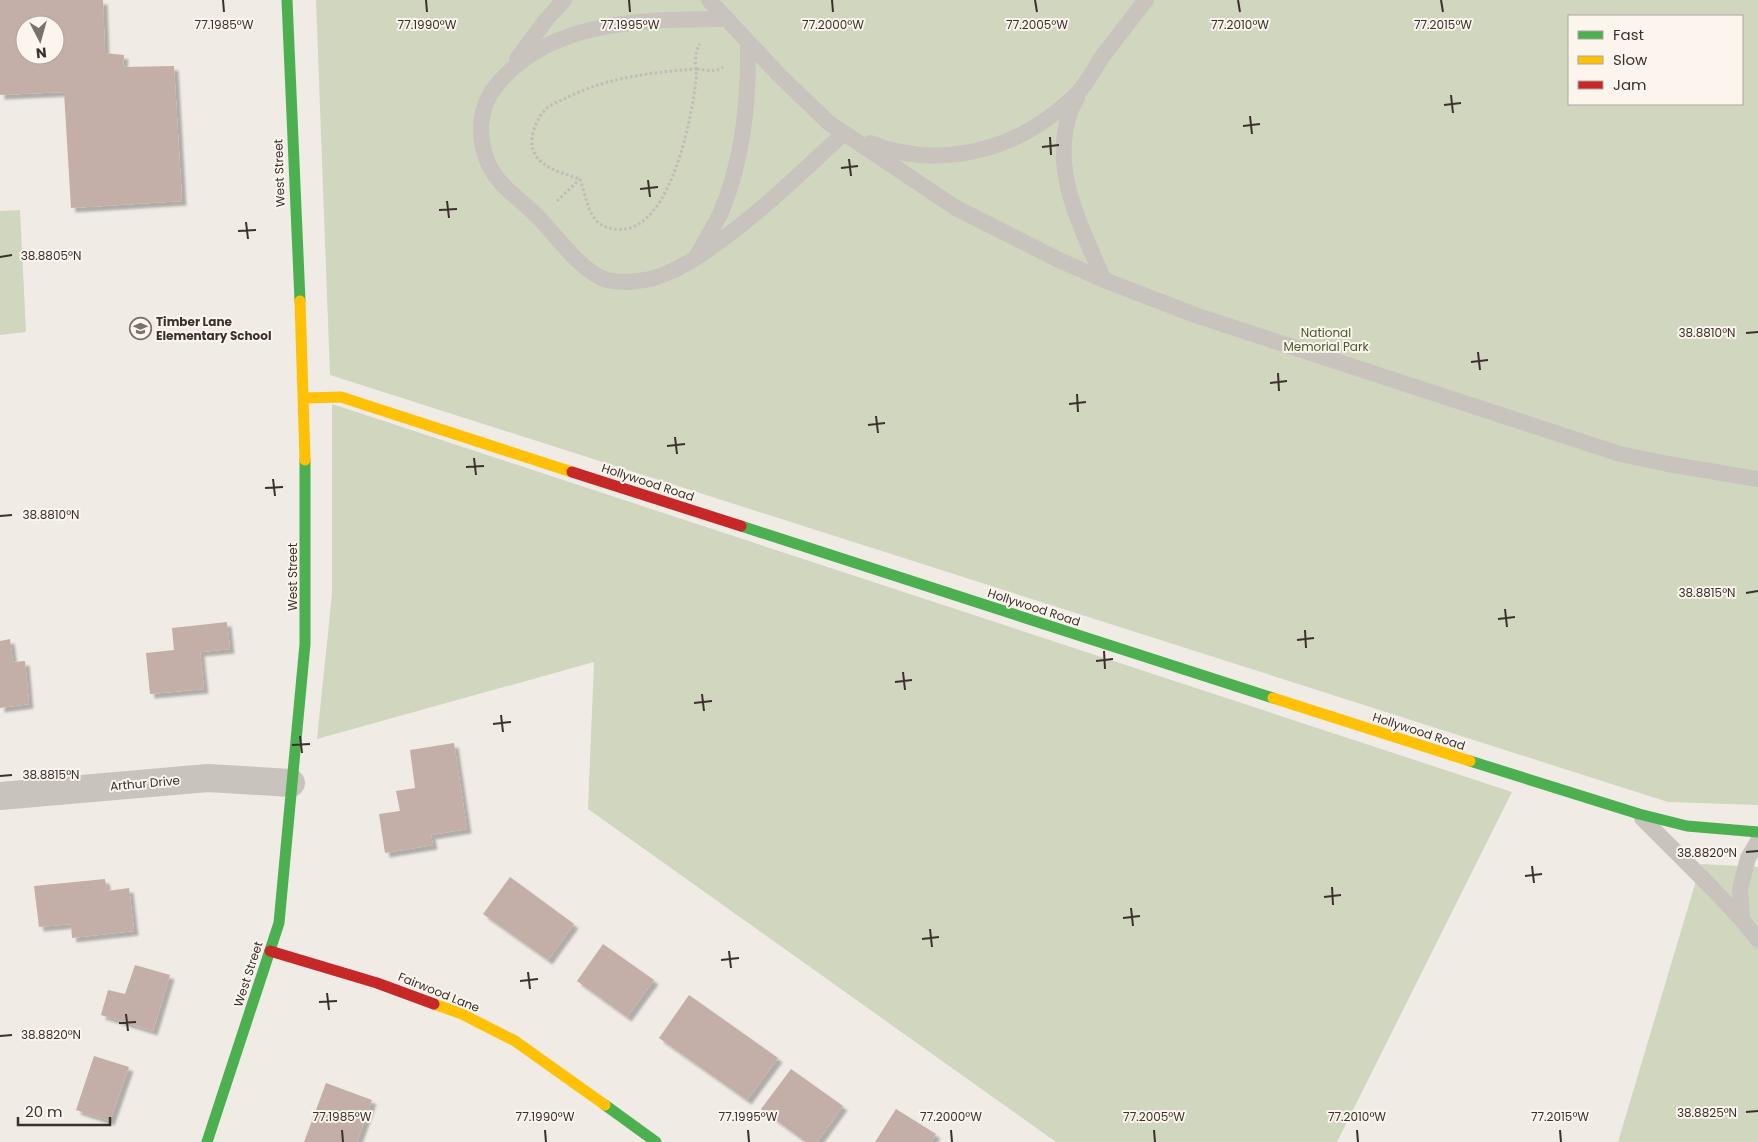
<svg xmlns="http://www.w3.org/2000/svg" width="1758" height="1142" font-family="Poppins,sans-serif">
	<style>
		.green { fill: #d1d6bf; fill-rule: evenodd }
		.building { fill: #c3afa7; fill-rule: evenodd; filter: url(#shadow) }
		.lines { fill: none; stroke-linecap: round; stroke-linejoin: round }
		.path { stroke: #c2bbb6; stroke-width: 3; stroke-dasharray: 2.5 2.5; stroke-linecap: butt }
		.lane { stroke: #c9c3be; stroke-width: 16 }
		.street { stroke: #c9c3be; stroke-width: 28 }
		.fast { stroke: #4caf50; stroke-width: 11 }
		.slow { stroke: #ffc107; stroke-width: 11 }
		.jam { stroke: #c62828; stroke-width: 11 }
		.ticks { fill: none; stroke: #3b302b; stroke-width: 2 }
		.labels { text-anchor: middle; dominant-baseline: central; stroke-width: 4; stroke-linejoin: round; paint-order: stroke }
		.street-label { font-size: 12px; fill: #3b302b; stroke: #fbf5ee }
		.poi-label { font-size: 12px; font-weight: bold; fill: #3b302b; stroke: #fbf5ee; text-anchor: start }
		.park-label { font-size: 12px; fill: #4a5a2e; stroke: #fbf5ee }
		.ticks-label { font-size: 12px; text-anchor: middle; fill: #3b302b; stroke: #fbf5ee; stroke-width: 4; stroke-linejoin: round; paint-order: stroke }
	</style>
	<defs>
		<filter id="shadow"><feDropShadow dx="4.5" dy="4.5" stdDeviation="1" flood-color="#0004"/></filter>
	</defs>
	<rect width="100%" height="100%" fill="#f0ebe5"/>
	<path class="green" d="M 316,0 L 1758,0 L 1758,805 L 1668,802 L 330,375 ZM 1569,16 L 1742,16 L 1742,104 L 1569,104 Z
		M 20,210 L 26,332 L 0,335 L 0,211 Z
		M 332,404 L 1512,792 L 1337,1142 L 1056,1142 L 588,809 L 594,662 L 317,739 L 332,594 Z
		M 1701,864 L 1758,867 L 1758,1142 L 1618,1142 Z"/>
	<path class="building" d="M 0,0 L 103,0 L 105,53 L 124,55 L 123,67 L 174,66 L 182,201 L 71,208 L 64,92 L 0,95 ZM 25,25 L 55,25 L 55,55 L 25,55 Z
		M 227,622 L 230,649 L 200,652 L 204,689 L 150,694 L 146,653 L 174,650 L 172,628 Z
		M 10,639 L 13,662 L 25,661 L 29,704 L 0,708 L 0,641 Z
		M 454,743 L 467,829 L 431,835 L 433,845 L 385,853 L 379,814 L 400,811 L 396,791 L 415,788 L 410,750 Z
		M 510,877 L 574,924 L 548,960 L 483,914 Z
		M 105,879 L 107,891 L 129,888 L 134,931 L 72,938 L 71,924 L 39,927 L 34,886 Z
		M 603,944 L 654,980 L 627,1017 L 577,981 Z
		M 135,965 L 170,975 L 153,1031 L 101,1015 L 108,990 L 125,994 Z
		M 689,995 L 778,1058 L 747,1100 L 659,1038 Z
		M 94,1056 L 129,1067 L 110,1121 L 76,1110 Z
		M 791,1069 L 843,1106 L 817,1142 L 806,1142 L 761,1109 Z
		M 326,1083 L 372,1100 L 357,1142 L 304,1142 Z
		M 896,1109 L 936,1134 L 931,1142 L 875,1142 Z"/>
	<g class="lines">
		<path class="path" d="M 697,69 C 652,72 604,78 564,99 C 557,102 549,105 544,111 C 538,118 533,129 532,139 C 530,166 560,172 580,179 C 586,195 588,221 606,227 C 668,249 691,120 696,81 C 697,69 692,55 700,44
			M 697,69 C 706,70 715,73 723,67
			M 557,201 L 580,179"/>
		<path class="lane" d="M 709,0 L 780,76 L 829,123 L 956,208 L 1059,260 L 1104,280 L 1198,316 L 1620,454 L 1668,464 L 1758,479
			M 726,19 C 647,20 550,18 496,86 C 478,108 477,139 489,165 C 499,187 523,201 540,219 C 556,236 584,274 607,280 C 620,283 636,282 650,279 C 671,274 692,261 709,249 C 758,215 801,173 844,133
			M 517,59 L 546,20 L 564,0
			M 1077,98 C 1074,104 1070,110 1069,116 C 1051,172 1082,229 1104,280
			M 870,143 C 929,167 996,155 1047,119 C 1059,110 1071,101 1081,89 C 1090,78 1096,66 1104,54 C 1118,36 1132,18 1146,0
			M 697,256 C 705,241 714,227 721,212 C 744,158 749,99 748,42
			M 1642,818 L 1712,888 L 1742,920
			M 1758,841 L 1748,858 L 1740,889 L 1742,920 L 1758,940"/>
		<path class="street" d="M 0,796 L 208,778 L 291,783"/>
		<path class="fast" d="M 287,0 L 300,301
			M 741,526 L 1273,698
			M 1470,761 L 1639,814 L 1687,826 L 1758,832
			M 605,1105 L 656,1142
			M 207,1142 L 279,923 L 305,644 L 305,460"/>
		<path class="slow" d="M 300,301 L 305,460
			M 304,398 L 341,397 L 572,472
			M 1273,698 L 1470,761
			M 434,1004 L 462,1014 L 515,1041 L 605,1105"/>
		<path class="jam" d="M 572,472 L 741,526
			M 270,951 L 377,983 L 434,1004"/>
	</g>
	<path class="ticks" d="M 223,0 L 224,12M 426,0 L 427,12M 629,0 L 630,12M 832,0 L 833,12M 1035,0 L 1037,12M 1238,0 L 1240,12M 1441,0 L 1443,12M 1451,95 L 1453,113M 1444,105 L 1461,103M 1250,116 L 1252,134M 1243,126 L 1260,124M 1050,137 L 1051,155M 1042,147 L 1059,145M 849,159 L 851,176M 841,168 L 858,166M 648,180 L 650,197M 640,189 L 658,187M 447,201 L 449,218M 439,210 L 457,209M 246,222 L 248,239M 238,231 L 256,230M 0,257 L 12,255M 1746,333 L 1758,332M 1478,352 L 1480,370M 1471,362 L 1488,360M 1278,373 L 1279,391M 1270,383 L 1287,381M 1077,394 L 1078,412M 1069,404 L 1086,402M 876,416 L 878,433M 868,425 L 885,423M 675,437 L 677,454M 667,446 L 685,444M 474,458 L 476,475M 466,467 L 484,466M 273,479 L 275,496M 265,488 L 283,487M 0,516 L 12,515M 1746,593 L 1758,591M 1505,609 L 1507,627M 1498,619 L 1515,617M 1305,630 L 1306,648M 1297,640 L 1314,638M 1104,651 L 1105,669M 1096,661 L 1113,659M 903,672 L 905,690M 895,682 L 912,680M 702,694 L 704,711M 694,703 L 712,701M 501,715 L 503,732M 493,724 L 511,722M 300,736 L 302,753M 292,745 L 310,744M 0,776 L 12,775M 1746,852 L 1758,851M 1532,866 L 1534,883M 1525,876 L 1542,874M 1332,887 L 1333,905M 1324,897 L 1341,895M 1131,908 L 1133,926M 1123,918 L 1140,916M 930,929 L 932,947M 922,939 L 939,937M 729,951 L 731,968M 721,960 L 739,958M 528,972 L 530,989M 520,981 L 538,979M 327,993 L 329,1010M 319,1002 L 337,1001M 126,1014 L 128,1031M 119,1023 L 136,1022M 0,1036 L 12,1035M 1746,1112 L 1758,1111M 342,1130 L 343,1142M 545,1130 L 546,1142M 748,1130 L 749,1142M 951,1130 L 952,1142M 1154,1130 L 1155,1142M 1357,1130 L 1358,1142M 1560,1130 L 1561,1142"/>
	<defs>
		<symbol id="school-ring" viewBox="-11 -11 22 22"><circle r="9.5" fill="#fbf5ee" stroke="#7a716c" stroke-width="1.5"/><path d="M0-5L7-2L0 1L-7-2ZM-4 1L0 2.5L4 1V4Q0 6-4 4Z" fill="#7a716c"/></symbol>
	</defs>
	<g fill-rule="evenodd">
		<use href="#school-ring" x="128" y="316" width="25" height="25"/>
	</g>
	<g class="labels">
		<g class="street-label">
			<text transform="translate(279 173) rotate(-92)">West Street</text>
			<text transform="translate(648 482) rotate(18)">Hollywood Road</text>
			<text transform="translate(292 577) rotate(-90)">West Street</text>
			<text transform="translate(1034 607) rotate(18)">Hollywood Road</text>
			<text transform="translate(1419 731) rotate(18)">Hollywood Road</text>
			<text transform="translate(145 783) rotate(-5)">Arthur Drive</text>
			<text transform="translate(248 974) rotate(-72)">West Street</text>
			<text transform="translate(439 992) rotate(22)">Fairwood Lane</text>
		</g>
		<g class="poi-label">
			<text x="156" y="321">Timber Lane<tspan x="156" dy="14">Elementary School</tspan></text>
		</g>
		<g class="park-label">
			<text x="1326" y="332">National<tspan x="1326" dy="14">Memorial Park</tspan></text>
		</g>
	</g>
	<g class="ticks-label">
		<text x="224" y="29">77.1985°W</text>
		<text x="427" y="29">77.1990°W</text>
		<text x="630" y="29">77.1995°W</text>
		<text x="833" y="29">77.2000°W</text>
		<text x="1037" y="29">77.2005°W</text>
		<text x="1240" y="29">77.2010°W</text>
		<text x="1443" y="29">77.2015°W</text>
		<text x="51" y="260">38.8805°N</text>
		<text x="1707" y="337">38.8810°N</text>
		<text x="51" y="519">38.8810°N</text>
		<text x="1707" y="597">38.8815°N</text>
		<text x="51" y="779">38.8815°N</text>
		<text x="1707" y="857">38.8820°N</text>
		<text x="51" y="1039">38.8820°N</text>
		<text x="1707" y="1117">38.8825°N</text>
		<text x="342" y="1121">77.1985°W</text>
		<text x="545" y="1121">77.1990°W</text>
		<text x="748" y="1121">77.1995°W</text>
		<text x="951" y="1121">77.2000°W</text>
		<text x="1154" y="1121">77.2005°W</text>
		<text x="1357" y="1121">77.2010°W</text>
		<text x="1560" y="1121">77.2015°W</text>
	</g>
	<rect x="1568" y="15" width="175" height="90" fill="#fbf5ee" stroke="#aea6a0"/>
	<rect x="1578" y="31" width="25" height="8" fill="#4caf50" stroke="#aea6a0"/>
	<text x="1613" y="40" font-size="15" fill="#3b302b">Fast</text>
	<rect x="1578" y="56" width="25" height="8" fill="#ffc107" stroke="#aea6a0"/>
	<text x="1613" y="65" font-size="15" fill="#3b302b">Slow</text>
	<rect x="1578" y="81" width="25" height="8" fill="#c62828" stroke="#aea6a0"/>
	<text x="1613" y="90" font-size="15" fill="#3b302b">Jam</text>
	<g transform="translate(40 40) rotate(174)"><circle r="24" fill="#fbf5ee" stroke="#aea6a0"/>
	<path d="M0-4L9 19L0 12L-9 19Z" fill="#7a716c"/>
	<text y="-8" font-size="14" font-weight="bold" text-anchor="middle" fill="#3b302b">N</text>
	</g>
	<path d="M18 1117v8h92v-8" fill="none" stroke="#3b302b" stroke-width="2.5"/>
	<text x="25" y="1117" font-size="15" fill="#3b302b" stroke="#fbf5ee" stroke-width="4" paint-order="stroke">20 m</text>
</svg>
